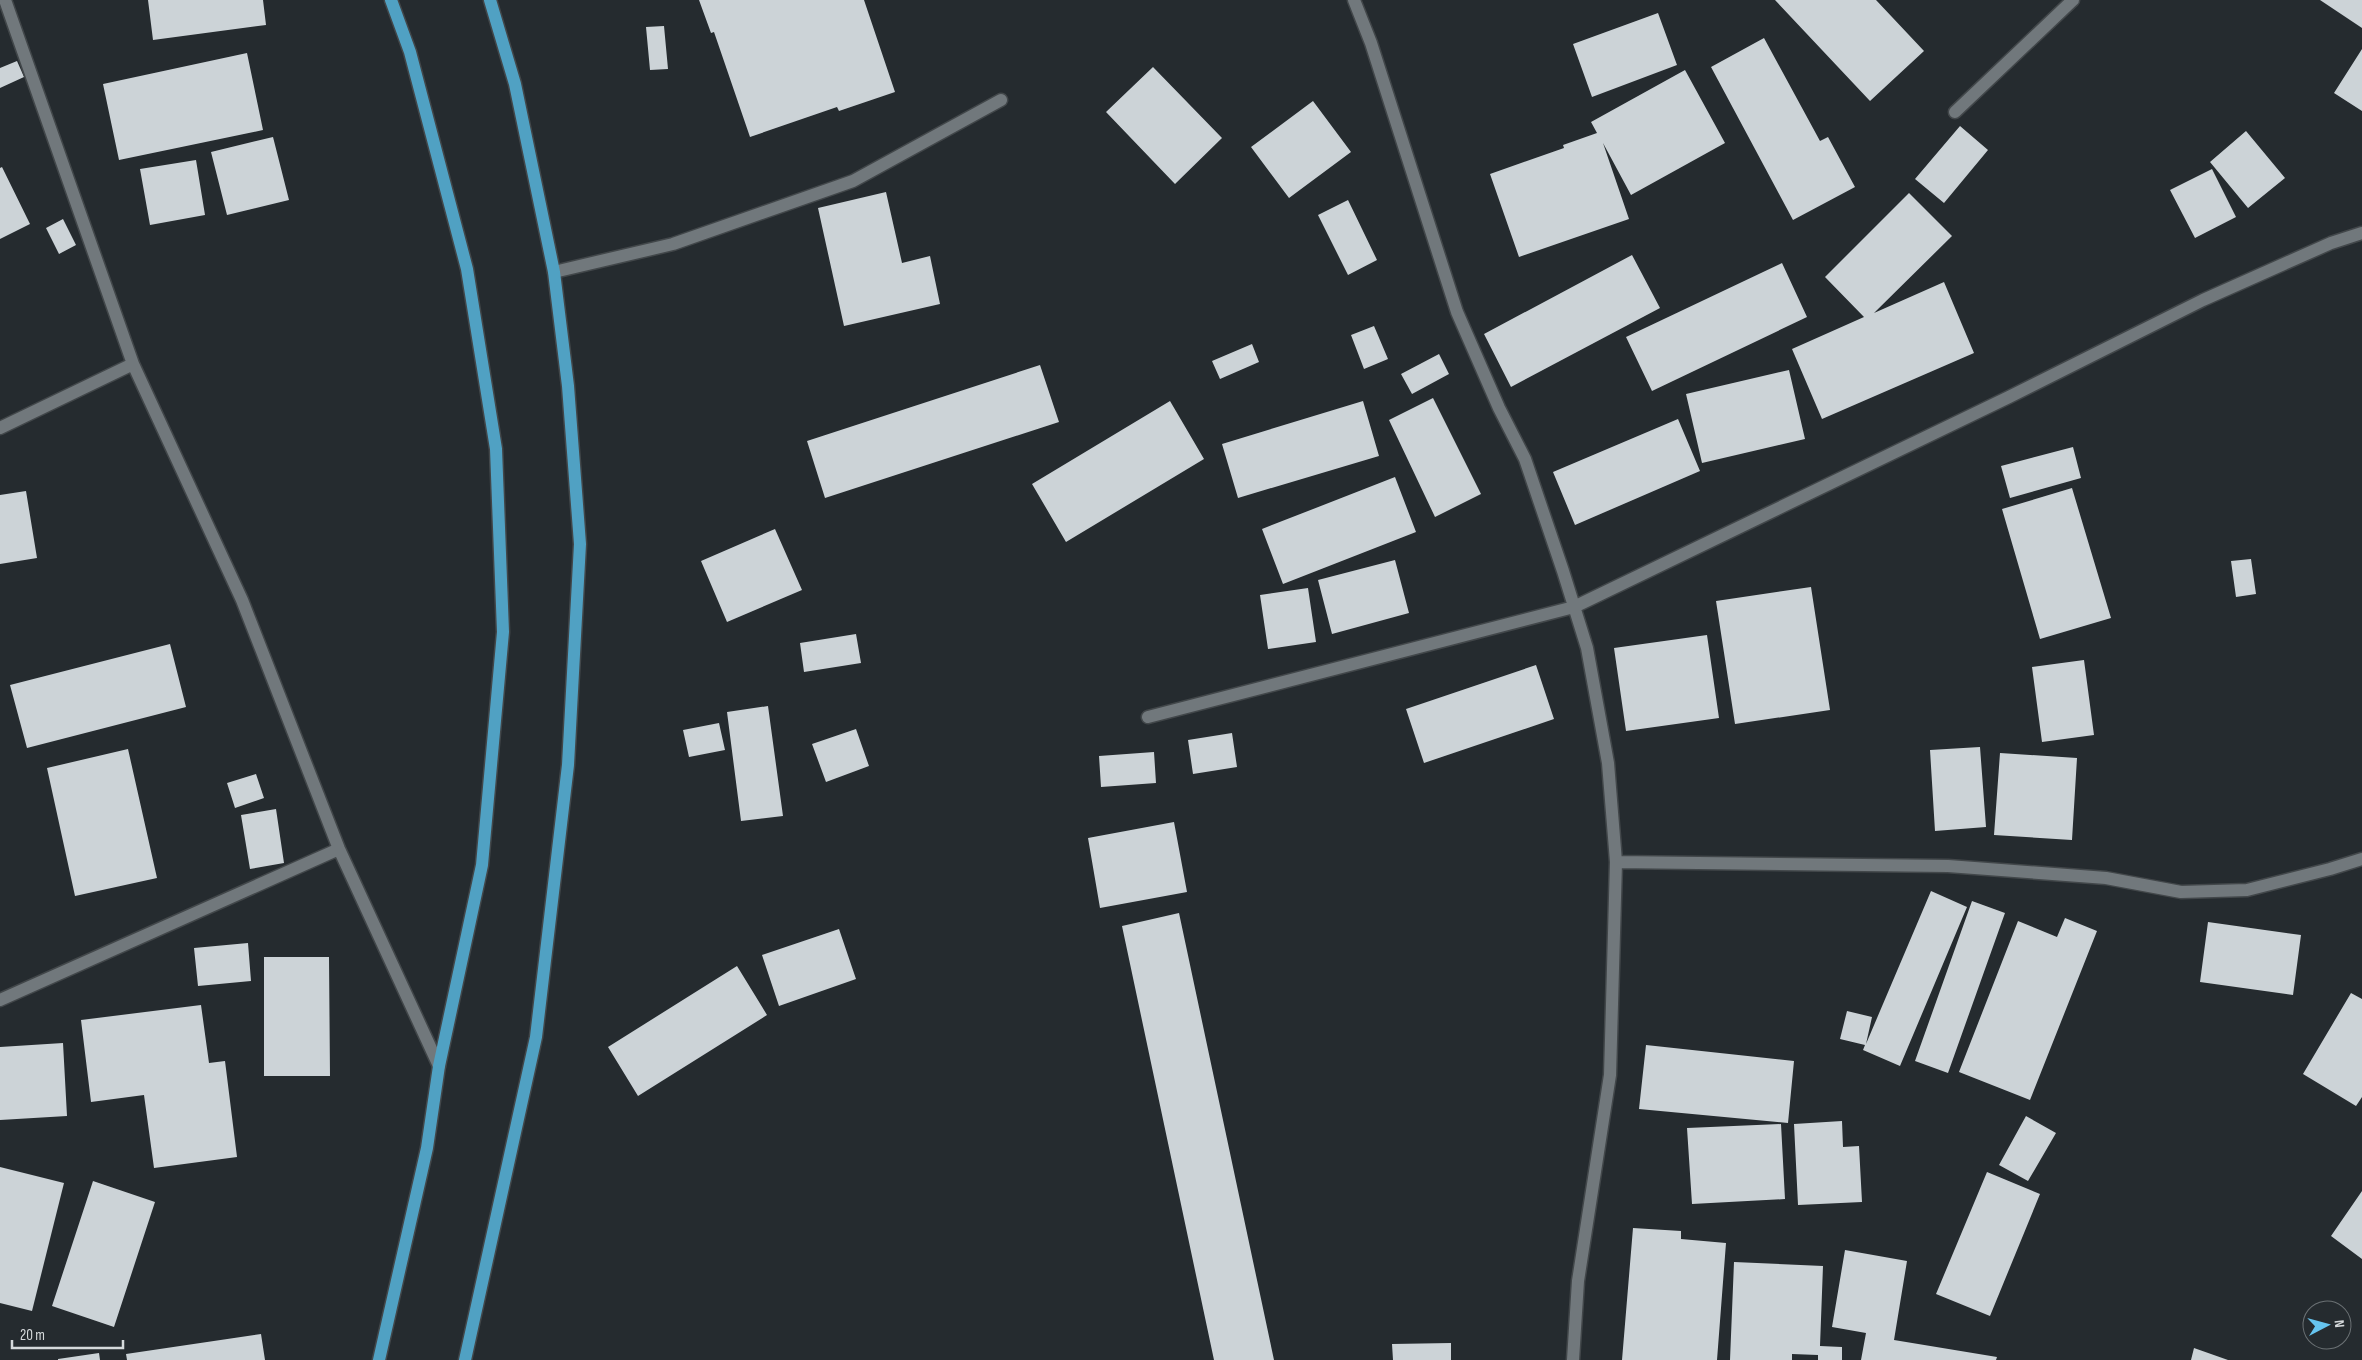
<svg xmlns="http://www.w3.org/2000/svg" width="2362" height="1360" font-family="'Sofia Sans Condensed',sans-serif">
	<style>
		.building { fill: #ccd3d7 }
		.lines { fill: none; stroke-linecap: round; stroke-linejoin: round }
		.service-casing { stroke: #42474a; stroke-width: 15 }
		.minor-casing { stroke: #42474a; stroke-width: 15 }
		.primary-casing { stroke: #42474a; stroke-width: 15 }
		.service { stroke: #71787c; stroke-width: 12 }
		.minor { stroke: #71787c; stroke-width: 12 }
		.primary { stroke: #50a1c3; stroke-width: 12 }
	</style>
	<rect width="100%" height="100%" fill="#252b2f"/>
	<path class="building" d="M 148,0 L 263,0 L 266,25 L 153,40 Z
		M 699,0 L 864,0 L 895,92 L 839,111 L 837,107 L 750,137 L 714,32 L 711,33 Z
		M 1775,0 L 1876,0 L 1924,51 L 1870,101 Z
		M 2320,0 L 2362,0 L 2362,28 Z
		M 1658,13 L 1677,65 L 1592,97 L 1573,44 Z
		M 664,26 L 668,69 L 650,70 L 646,27 Z
		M 1764,38 L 1820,141 L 1828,137 L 1855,187 L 1793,220 L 1711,67 Z
		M 2362,49 L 2362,111 L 2334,93 Z
		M 247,53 L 263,130 L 119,160 L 103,84 Z
		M 17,61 L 24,77 L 0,88 L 0,68 Z
		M 1153,67 L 1222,138 L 1175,184 L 1106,112 Z
		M 1685,70 L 1725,143 L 1631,195 L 1603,143 L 1629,219 L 1519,257 L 1490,174 L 1564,148 L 1563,145 L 1597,133 L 1591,122 Z
		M 1313,101 L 1351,152 L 1289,198 L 1251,147 Z
		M 1960,126 L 1988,150 L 1944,203 L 1915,179 Z
		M 2246,131 L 2285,178 L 2248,208 L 2210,162 Z
		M 273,137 L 289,200 L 227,215 L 211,152 Z
		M 196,160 L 205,215 L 150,225 L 140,169 Z
		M 2,167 L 30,224 L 0,239 L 0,168 Z
		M 2212,169 L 2236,217 L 2195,238 L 2170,190 Z
		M 886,192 L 902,263 L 930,256 L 940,304 L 844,326 L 818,208 Z
		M 1909,193 L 1952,236 L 1874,313 L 1944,282 L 1974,353 L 1822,419 L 1792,349 L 1864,317 L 1825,277 Z
		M 1348,200 L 1377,260 L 1348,275 L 1318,215 Z
		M 63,219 L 76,245 L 59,254 L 46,228 Z
		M 1632,255 L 1660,308 L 1511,387 L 1484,334 Z
		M 1782,263 L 1807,317 L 1652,391 L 1626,337 Z
		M 1374,326 L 1388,359 L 1364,369 L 1351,335 Z
		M 1252,344 L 1259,362 L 1220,379 L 1212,361 Z
		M 1439,354 L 1449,374 L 1412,394 L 1401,374 Z
		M 1040,365 L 1059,422 L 825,498 L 807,441 Z
		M 1789,370 L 1805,439 L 1702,463 L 1686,394 Z
		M 1433,398 L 1481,494 L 1435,517 L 1389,420 Z
		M 1170,401 L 1204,459 L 1066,542 L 1032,484 Z
		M 1363,401 L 1379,456 L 1238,498 L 1222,444 Z
		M 1678,419 L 1700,471 L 1575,525 L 1553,472 Z
		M 2073,447 L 2081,478 L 2010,498 L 2001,466 Z
		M 1395,477 L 1416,532 L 1283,584 L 1262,529 Z
		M 2072,488 L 2111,618 L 2040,639 L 2002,509 Z
		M 26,491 L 37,558 L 0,564 L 0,495 Z
		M 775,529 L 802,590 L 727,622 L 701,561 Z
		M 2251,559 L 2256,594 L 2236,597 L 2231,561 Z
		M 1395,560 L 1409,613 L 1332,634 L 1318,580 Z
		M 1811,587 L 1830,710 L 1735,724 L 1716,601 Z
		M 1308,588 L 1316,642 L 1268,649 L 1260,595 Z
		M 856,634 L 861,663 L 804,672 L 800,643 Z
		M 1707,635 L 1719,718 L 1626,731 L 1614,648 Z
		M 170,644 L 186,707 L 27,748 L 10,685 Z
		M 2084,660 L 2094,735 L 2042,742 L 2032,667 Z
		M 1536,665 L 1554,719 L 1424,763 L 1406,709 Z
		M 768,706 L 783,816 L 741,821 L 727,712 Z
		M 719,723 L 725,750 L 689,757 L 683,730 Z
		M 856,729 L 869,766 L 826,782 L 812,744 Z
		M 1232,733 L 1237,767 L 1193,774 L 1188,740 Z
		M 1980,747 L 1986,827 L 1935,831 L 1930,750 Z
		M 128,749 L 157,878 L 75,896 L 47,768 Z
		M 1154,752 L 1156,783 L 1101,787 L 1099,756 Z
		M 2000,753 L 2077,758 L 2072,840 L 1994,835 Z
		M 256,774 L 264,798 L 235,808 L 227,783 Z
		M 276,809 L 284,863 L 250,869 L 241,815 Z
		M 1174,822 L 1187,892 L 1100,908 L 1088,838 Z
		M 1931,891 L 1967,907 L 1900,1066 L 1863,1050 L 1865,1045 L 1840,1039 L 1847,1011 L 1872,1017 L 1866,1044 Z
		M 1972,901 L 2005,913 L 1948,1073 L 1915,1061 Z
		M 1179,913 L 1274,1360 L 1214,1360 L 1122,926 Z
		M 2065,918 L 2097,931 L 2030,1100 L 1959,1072 L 2018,921 L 2057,937 Z
		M 2208,922 L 2301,935 L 2293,995 L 2200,982 Z
		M 839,929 L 856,979 L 779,1006 L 762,955 Z
		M 248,943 L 251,981 L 198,986 L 194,948 Z
		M 264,957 L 329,957 L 330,1076 L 264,1076 Z
		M 737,966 L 767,1015 L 638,1096 L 608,1047 Z
		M 2351,993 L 2362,999 L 2362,1097 L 2356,1106 L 2303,1074 Z
		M 201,1005 L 209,1063 L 225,1061 L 237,1157 L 154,1168 L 144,1095 L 91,1102 L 81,1020 Z
		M 63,1043 L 67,1116 L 0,1120 L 0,1047 Z
		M 1646,1045 L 1794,1061 L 1788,1123 L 1639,1109 Z
		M 2026,1116 L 2056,1133 L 2028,1181 L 1999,1165 Z
		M 1842,1121 L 1843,1147 L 1859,1146 L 1862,1202 L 1798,1205 L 1794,1124 Z
		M 1781,1124 L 1785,1199 L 1692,1204 L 1687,1128 Z
		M 0,1167 L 64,1183 L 32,1311 L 0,1303 Z
		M 1987,1172 L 2040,1194 L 1990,1316 L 1936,1294 Z
		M 93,1181 L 155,1202 L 114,1327 L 52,1306 Z
		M 2362,1191 L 2362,1259 L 2331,1236 Z
		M 1633,1228 L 1681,1231 L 1681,1239 L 1726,1243 L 1717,1360 L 1622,1360 Z
		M 1845,1250 L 1907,1261 L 1894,1340 L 1997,1357 L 1996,1360 L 1861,1360 L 1866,1333 L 1832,1327 Z
		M 1734,1262 L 1823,1266 L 1820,1346 L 1842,1347 L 1842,1360 L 1818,1360 L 1818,1355 L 1792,1354 L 1792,1360 L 1730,1360 Z
		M 261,1334 L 265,1360 L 127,1360 L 126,1354 Z
		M 1451,1343 L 1451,1360 L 1393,1360 L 1392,1344 Z
		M 2194,1348 L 2228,1360 L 2191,1360 Z
		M 99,1353 L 100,1360 L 58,1360 L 58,1359 Z"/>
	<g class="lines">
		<defs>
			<path id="service" d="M 1955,112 L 2073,0
				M 554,272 L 673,244 L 853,181 L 1001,100"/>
			<path id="minor" d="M 5,0 L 133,364 L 242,600 L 339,849 L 439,1066
				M 1354,0 L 1371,43 L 1457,312 L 1499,408 L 1525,459 L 1563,571 L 1587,648 L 1608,763 L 1616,862 L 1610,1075 L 1578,1281 L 1573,1360
				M 0,428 L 133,364
				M 1148,717 L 1574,607 L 2009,397 L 2203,300 L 2331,243 L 2362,233
				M 1616,862 L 1948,866 L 2106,878 L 2181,892 L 2247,890 L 2330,869 L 2362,859
				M 0,1000 L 339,849"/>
			<path id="primary" d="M 379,1360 L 427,1148 L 439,1066 L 482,865 L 503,632 L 496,449 L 467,269 L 410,52 L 391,0
				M 465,1360 L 536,1037 L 568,765 L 580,544 L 568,386 L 554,272 L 515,84 L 490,0"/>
		</defs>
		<use href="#service" class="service-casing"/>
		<use href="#minor" class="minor-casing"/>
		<use href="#primary" class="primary-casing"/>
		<use href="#service" class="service"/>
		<use href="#minor" class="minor"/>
		<use href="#primary" class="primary"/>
	</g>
	<g transform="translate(2327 1325) rotate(84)"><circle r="24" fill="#252b2f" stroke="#6b7174"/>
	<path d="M0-4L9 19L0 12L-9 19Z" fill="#66c4ef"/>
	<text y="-8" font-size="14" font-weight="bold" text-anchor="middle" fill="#d5d9db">N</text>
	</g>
	<path d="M12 1340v8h111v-8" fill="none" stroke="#d5d9db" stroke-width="2.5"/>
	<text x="20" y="1340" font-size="15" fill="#d5d9db" stroke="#252b2f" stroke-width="4" paint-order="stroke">20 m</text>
</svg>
